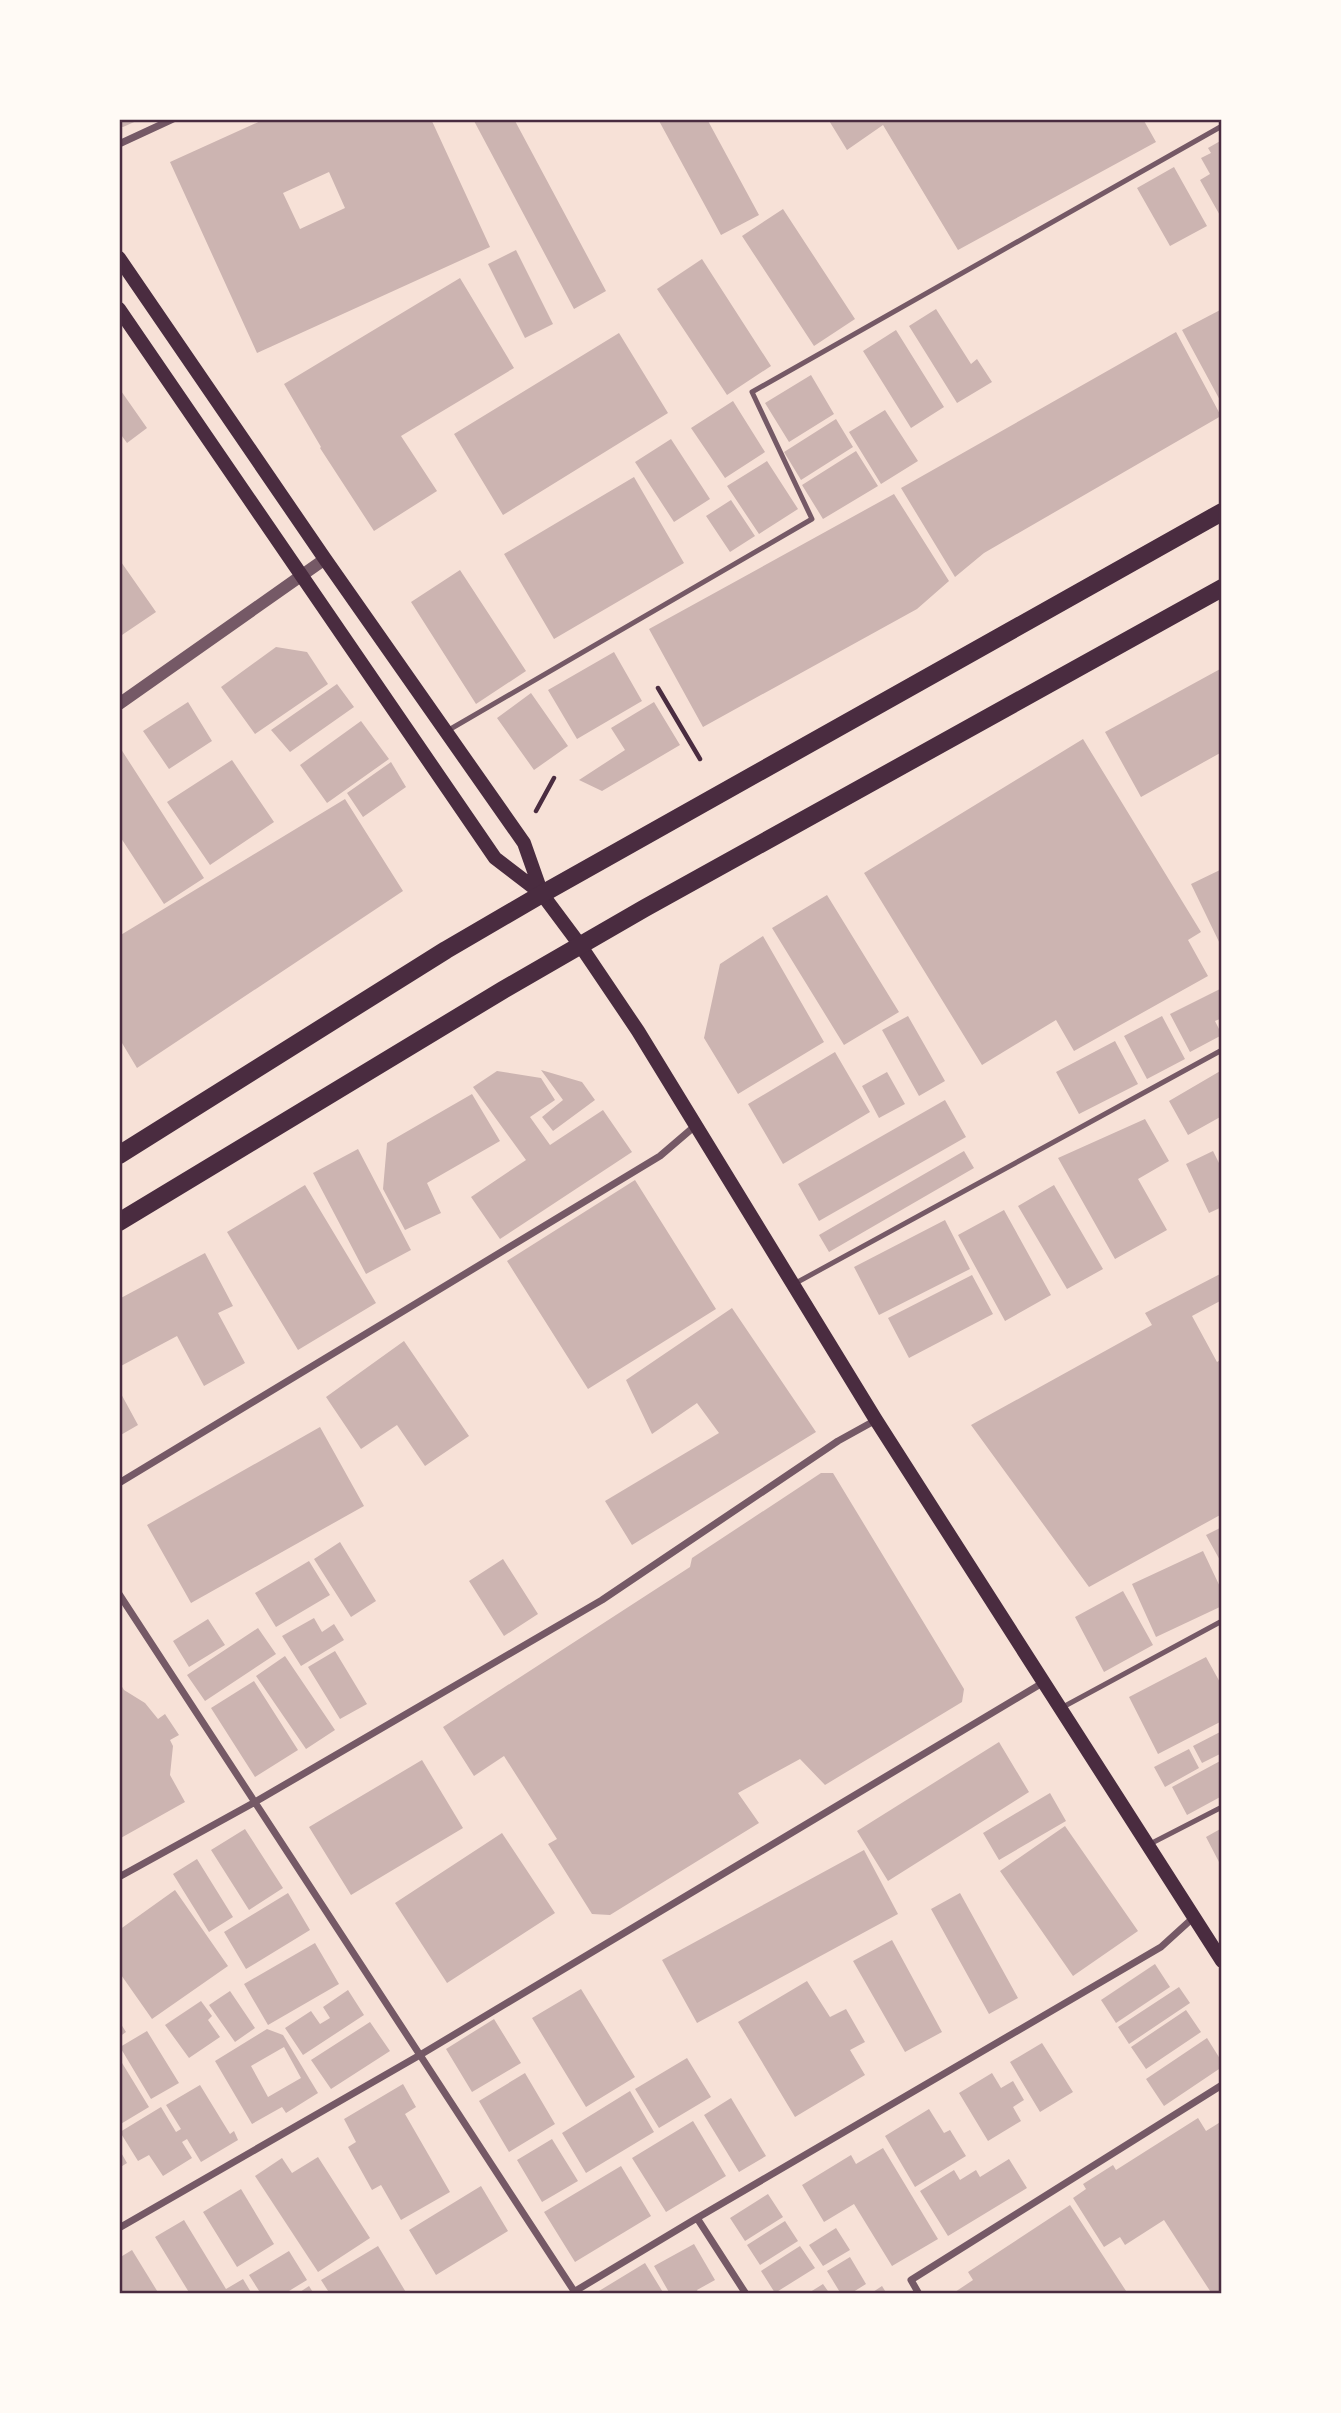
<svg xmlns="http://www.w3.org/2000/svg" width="1341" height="2413" font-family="Lato,sans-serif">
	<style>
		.building { fill: #ccb4b1; fill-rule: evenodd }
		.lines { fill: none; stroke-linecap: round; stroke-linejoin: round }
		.path { stroke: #4a2c40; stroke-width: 4.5 }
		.service { stroke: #755966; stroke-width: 5 }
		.minor { stroke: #755966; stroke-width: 7 }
		.tertiary { stroke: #755966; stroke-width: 12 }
		.secondary { stroke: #4a2c40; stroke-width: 14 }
		.primary { stroke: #4a2c40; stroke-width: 18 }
		.neatline { fill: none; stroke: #4a2c40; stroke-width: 2.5 }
	</style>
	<rect width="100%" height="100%" fill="#f7e1d7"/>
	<path class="building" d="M 119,119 L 141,119 L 123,127 L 119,126 Z
		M 265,119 L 431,119 L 490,247 L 257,353 L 170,162 ZM 329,172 L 345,208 L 300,229 L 283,193 Z
		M 473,119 L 514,119 L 606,291 L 574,309 Z
		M 658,119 L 707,119 L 759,215 L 721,235 Z
		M 828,119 L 1143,119 L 1156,142 L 958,250 L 883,125 L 847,150 Z
		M 1222,140 L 1222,219 L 1200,180 L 1210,174 L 1201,158 L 1211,153 L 1208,148 Z
		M 1174,167 L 1207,226 L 1170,246 L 1137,188 Z
		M 783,209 L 855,319 L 814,346 L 742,236 Z
		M 516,250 L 553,324 L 525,338 L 488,264 Z
		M 702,259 L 771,366 L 727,395 L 657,289 Z
		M 460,278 L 514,368 L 401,436 L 437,491 L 374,531 L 320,448 L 321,447 L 284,384 Z
		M 936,309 L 971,364 L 977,359 L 992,382 L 957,403 L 909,326 Z
		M 1222,309 L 1222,404 L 1182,330 Z
		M 896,330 L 944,407 L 911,428 L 863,351 Z
		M 1176,332 L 1221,416 L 984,553 L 955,577 L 901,488 Z
		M 619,333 L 668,413 L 503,515 L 454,434 Z
		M 811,375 L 834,414 L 789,442 L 765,403 Z
		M 119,388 L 147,428 L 127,443 L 119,432 Z
		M 733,401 L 765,452 L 725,478 L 691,428 Z
		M 885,410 L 918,461 L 881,484 L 849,432 Z
		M 836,419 L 853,447 L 801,480 L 784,452 Z
		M 671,439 L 710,499 L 674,522 L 635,462 Z
		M 856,451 L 878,486 L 823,519 L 802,485 Z
		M 767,461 L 798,509 L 759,534 L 727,486 Z
		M 634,477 L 684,563 L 554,639 L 504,554 Z
		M 894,494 L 949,581 L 917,609 L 703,727 L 649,629 Z
		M 731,500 L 755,536 L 730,552 L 706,516 Z
		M 119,559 L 156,612 L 119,637 Z
		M 460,570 L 526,671 L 476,704 L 411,602 Z
		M 276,647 L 307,652 L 328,684 L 255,734 L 221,687 Z
		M 614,652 L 642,701 L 577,739 L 548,690 Z
		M 1222,668 L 1222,752 L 1141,797 L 1105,732 Z
		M 337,684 L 354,707 L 290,752 L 271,730 Z
		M 531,693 L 568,746 L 534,770 L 497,718 Z
		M 188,702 L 212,741 L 169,769 L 143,731 Z
		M 654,702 L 680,745 L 602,791 L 579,780 L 625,750 L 611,728 Z
		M 361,721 L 389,759 L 327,803 L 300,765 Z
		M 1083,739 L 1201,932 L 1188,940 L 1208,976 L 1074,1051 L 1056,1020 L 982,1065 L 864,873 Z
		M 119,746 L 204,878 L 164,904 L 119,835 Z
		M 232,760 L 274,822 L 210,865 L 167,802 Z
		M 391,762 L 406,787 L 363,817 L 347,793 Z
		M 345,799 L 403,891 L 137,1068 L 119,1038 L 119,936 Z
		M 1222,869 L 1222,948 L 1191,884 Z
		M 827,895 L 899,1012 L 844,1045 L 772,928 Z
		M 763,936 L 824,1042 L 738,1094 L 704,1038 L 720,964 Z
		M 1222,988 L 1222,1018 L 1215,1021 L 1222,1035 L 1190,1052 L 1170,1014 Z
		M 908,1016 L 945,1081 L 919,1096 L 882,1030 Z
		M 1162,1016 L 1185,1059 L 1147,1079 L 1124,1036 Z
		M 1115,1041 L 1138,1084 L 1079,1114 L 1056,1072 Z
		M 835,1052 L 870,1112 L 783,1164 L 748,1104 Z
		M 541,1070 L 582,1082 L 595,1100 L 553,1131 L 542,1117 L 563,1100 Z
		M 1222,1070 L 1222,1116 L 1188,1135 L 1169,1101 Z
		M 497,1071 L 541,1078 L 555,1100 L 530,1117 L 550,1145 L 603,1110 L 632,1152 L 500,1239 L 471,1197 L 526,1160 L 473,1087 Z
		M 887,1072 L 905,1104 L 879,1118 L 862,1086 Z
		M 472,1094 L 500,1141 L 427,1183 L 441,1213 L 405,1230 L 383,1189 L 387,1143 Z
		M 945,1100 L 966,1137 L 819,1221 L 798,1184 Z
		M 1145,1119 L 1169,1161 L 1138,1179 L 1167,1230 L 1115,1259 L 1058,1158 Z
		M 358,1149 L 411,1250 L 366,1274 L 313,1173 Z
		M 964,1151 L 974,1168 L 829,1252 L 819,1235 Z
		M 1213,1151 L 1222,1169 L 1222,1207 L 1209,1213 L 1186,1164 Z
		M 635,1180 L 716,1309 L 588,1389 L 507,1261 Z
		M 305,1185 L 376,1303 L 298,1350 L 227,1232 Z
		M 1054,1185 L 1103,1269 L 1067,1289 L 1018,1206 Z
		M 1004,1210 L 1051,1295 L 1005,1321 L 958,1235 Z
		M 945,1220 L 970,1269 L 879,1315 L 854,1267 Z
		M 205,1253 L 233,1306 L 218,1313 L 245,1363 L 204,1386 L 177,1336 L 119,1367 L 119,1299 Z
		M 1222,1273 L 1222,1300 L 1192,1316 L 1217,1362 L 1222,1359 L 1222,1514 L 1089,1587 L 971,1425 L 1152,1325 L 1145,1313 Z
		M 972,1275 L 993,1314 L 909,1358 L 888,1318 Z
		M 732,1308 L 816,1432 L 632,1545 L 605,1501 L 719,1433 L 697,1403 L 652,1434 L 626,1380 Z
		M 404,1341 L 469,1436 L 425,1466 L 397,1425 L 361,1449 L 326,1397 Z
		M 119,1390 L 138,1425 L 119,1436 Z
		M 320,1427 L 364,1506 L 191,1603 L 147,1525 Z
		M 821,1473 L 833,1473 L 964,1689 L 962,1702 L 825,1785 L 800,1759 L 738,1793 L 759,1823 L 610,1915 L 592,1914 L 548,1844 L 557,1839 L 504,1756 L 474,1776 L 443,1727 L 690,1567 L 692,1558 Z
		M 1222,1527 L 1222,1564 L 1206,1535 Z
		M 340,1542 L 376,1601 L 351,1617 L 314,1559 Z
		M 1203,1551 L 1222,1591 L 1222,1606 L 1156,1637 L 1132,1584 Z
		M 503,1559 L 538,1614 L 504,1636 L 469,1581 Z
		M 309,1561 L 330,1595 L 276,1627 L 255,1593 Z
		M 1123,1591 L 1153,1645 L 1104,1672 L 1075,1617 Z
		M 314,1618 L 322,1632 L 334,1624 L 344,1640 L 301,1666 L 282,1636 Z
		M 208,1619 L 225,1645 L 189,1667 L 173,1641 Z
		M 258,1628 L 276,1654 L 205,1701 L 187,1675 Z
		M 335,1651 L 367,1704 L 340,1719 L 308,1667 Z
		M 285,1656 L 335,1730 L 306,1749 L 256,1676 Z
		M 1206,1657 L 1222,1686 L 1222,1721 L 1158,1754 L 1129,1697 Z
		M 254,1681 L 298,1750 L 255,1777 L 211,1708 Z
		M 119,1682 L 124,1690 L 145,1703 L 158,1719 L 165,1714 L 179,1735 L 170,1740 L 173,1746 L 170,1775 L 185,1802 L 119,1839 L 119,1817 L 121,1816 L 119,1812 Z
		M 1222,1731 L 1222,1753 L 1202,1763 L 1193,1746 Z
		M 999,1742 L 1029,1792 L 888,1881 L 857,1831 Z
		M 1189,1749 L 1199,1768 L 1165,1787 L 1154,1767 Z
		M 422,1760 L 463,1828 L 351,1895 L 309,1827 Z
		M 1222,1760 L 1222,1796 L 1187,1815 L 1172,1787 Z
		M 1050,1793 L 1066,1821 L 999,1860 L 983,1833 Z
		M 1065,1826 L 1138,1931 L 1073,1976 L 1000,1871 Z
		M 1222,1828 L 1222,1860 L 1219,1862 L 1206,1837 Z
		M 245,1829 L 283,1888 L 249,1910 L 211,1850 Z
		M 502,1833 L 555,1913 L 447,1983 L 395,1903 Z
		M 864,1850 L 898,1914 L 697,2023 L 662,1960 Z
		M 197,1859 L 233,1917 L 209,1932 L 173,1874 Z
		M 175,1890 L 228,1966 L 152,2019 L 119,1972 L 119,1930 Z
		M 288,1893 L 310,1930 L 246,1969 L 224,1932 Z
		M 960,1893 L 1018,1998 L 989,2014 L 931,1909 Z
		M 892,1940 L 942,2032 L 905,2052 L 853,1961 Z
		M 315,1943 L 339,1984 L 268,2025 L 244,1984 Z
		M 1155,1964 L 1170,1987 L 1116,2023 L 1101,2000 Z
		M 807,1981 L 830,2017 L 846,2009 L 865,2042 L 850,2050 L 865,2075 L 795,2117 L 738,2022 Z
		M 1179,1987 L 1190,2003 L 1129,2044 L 1118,2027 Z
		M 581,1989 L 635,2077 L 586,2107 L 532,2018 Z
		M 348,1990 L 364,2015 L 303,2055 L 285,2028 L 311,2011 L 320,2024 L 330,2018 L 323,2007 Z
		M 230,1991 L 255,2028 L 235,2042 L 209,2005 Z
		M 201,2001 L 212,2016 L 208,2020 L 220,2037 L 189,2058 L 165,2025 Z
		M 1186,2010 L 1201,2032 L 1146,2069 L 1131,2047 Z
		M 494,2019 L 521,2063 L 472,2092 L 446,2049 Z
		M 119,2021 L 126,2032 L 119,2037 Z
		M 370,2022 L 390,2051 L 331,2089 L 311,2060 Z
		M 267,2029 L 283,2035 L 318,2093 L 286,2113 L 282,2107 L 252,2124 L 215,2061 ZM 284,2047 L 301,2078 L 268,2097 L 251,2066 Z
		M 147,2031 L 179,2083 L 151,2099 L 120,2047 Z
		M 1207,2038 L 1222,2062 L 1222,2067 L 1164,2106 L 1146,2079 Z
		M 1042,2043 L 1073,2092 L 1040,2112 L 1010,2062 Z
		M 119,2058 L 149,2107 L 119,2125 Z
		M 687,2058 L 711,2097 L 659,2128 L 635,2089 Z
		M 525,2073 L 555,2124 L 509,2152 L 479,2101 Z
		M 992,2073 L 1001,2088 L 1013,2081 L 1024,2100 L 1013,2107 L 1021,2121 L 988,2141 L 959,2093 Z
		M 403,2084 L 416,2107 L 405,2114 L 450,2192 L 401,2220 L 381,2185 L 372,2190 L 348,2147 L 356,2142 L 344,2119 Z
		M 200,2085 L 230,2134 L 234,2131 L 238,2140 L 201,2162 L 187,2139 L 182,2142 L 192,2158 L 163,2176 L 149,2155 L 138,2161 L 120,2132 L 161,2107 L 176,2132 L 181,2129 L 166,2105 Z
		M 630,2091 L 654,2132 L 586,2173 L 562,2133 Z
		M 731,2098 L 766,2156 L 739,2172 L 704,2115 Z
		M 929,2109 L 944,2133 L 950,2130 L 966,2156 L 915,2187 L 885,2136 Z
		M 1198,2118 L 1206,2131 L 1222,2121 L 1222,2294 L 1212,2294 L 1164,2220 L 1125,2245 L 1120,2237 L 1104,2247 L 1073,2198 L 1086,2189 L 1083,2184 L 1113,2165 L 1116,2170 Z
		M 693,2121 L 726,2176 L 666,2212 L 632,2158 Z
		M 552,2139 L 578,2181 L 542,2202 L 517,2160 Z
		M 883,2148 L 938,2239 L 892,2266 L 854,2204 L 824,2222 L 802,2185 L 851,2155 L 856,2164 Z
		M 119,2149 L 127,2163 L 119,2168 Z
		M 318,2157 L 370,2238 L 318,2272 L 255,2176 L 282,2158 L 292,2173 Z
		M 1009,2159 L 1027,2188 L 948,2236 L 920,2191 L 954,2170 L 960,2180 L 976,2170 L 980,2177 Z
		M 621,2166 L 651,2216 L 575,2262 L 544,2212 Z
		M 481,2186 L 508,2231 L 436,2275 L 409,2230 Z
		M 241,2189 L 274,2244 L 237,2267 L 203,2212 Z
		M 768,2194 L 783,2217 L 745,2241 L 730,2218 Z
		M 1070,2205 L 1128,2294 L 952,2294 L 973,2280 L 968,2272 Z
		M 184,2220 L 226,2289 L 243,2279 L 252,2294 L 190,2294 L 155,2237 Z
		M 785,2221 L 798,2241 L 760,2265 L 747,2245 Z
		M 836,2228 L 850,2250 L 823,2266 L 809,2245 Z
		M 694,2244 L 715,2280 L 697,2290 L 699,2294 L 670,2294 L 654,2266 Z
		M 378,2246 L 407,2294 L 330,2294 L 321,2280 Z
		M 800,2246 L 815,2268 L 775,2293 L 761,2271 Z
		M 132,2250 L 159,2294 L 119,2294 L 119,2258 Z
		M 289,2251 L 307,2280 L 284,2294 L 261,2294 L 249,2275 Z
		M 850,2257 L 866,2284 L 850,2294 L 841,2294 L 827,2271 Z
		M 645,2263 L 664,2294 L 594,2294 Z
		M 823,2284 L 830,2294 L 807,2294 Z
		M 309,2286 L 314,2294 L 297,2294 Z
		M 882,2286 L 887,2294 L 870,2294 Z"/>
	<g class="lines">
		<path class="path" d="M 658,688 L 700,759
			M 536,811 L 554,778"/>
		<path class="service" d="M 447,731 L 812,519 L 752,392 L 1222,126
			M 794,1284 L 1222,1050
			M 1063,1707 L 1222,1621
			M 1150,1844 L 1222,1807"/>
		<path class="minor" d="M 119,144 L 173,119
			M 119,1483 L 660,1156 L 695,1126
			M 119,1594 L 576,2294
			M 119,1877 L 255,1802 L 602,1600 L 838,1441 L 876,1420
			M 697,2218 L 746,2294
			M 119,2228 L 420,2055 L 1044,1682
			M 572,2293 L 697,2218 L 1161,1947 L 1194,1917
			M 919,2294 L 911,2280 L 1222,2085"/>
		<path class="tertiary" d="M 119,704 L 325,559"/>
		<path class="secondary" d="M 119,258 L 325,559 L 524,843 L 542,894
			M 119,309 L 495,858 L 542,894 L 580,945 L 638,1031 L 876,1420 L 1222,1961"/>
		<path class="primary" d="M 119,1155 L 446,950 L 542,894 L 1222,512
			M 119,1222 L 503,990 L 645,908 L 1222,588"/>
	</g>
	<rect width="1341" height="2413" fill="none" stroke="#fffaf5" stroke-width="242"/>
	<rect x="121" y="121" width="1099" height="2171" class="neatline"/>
</svg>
